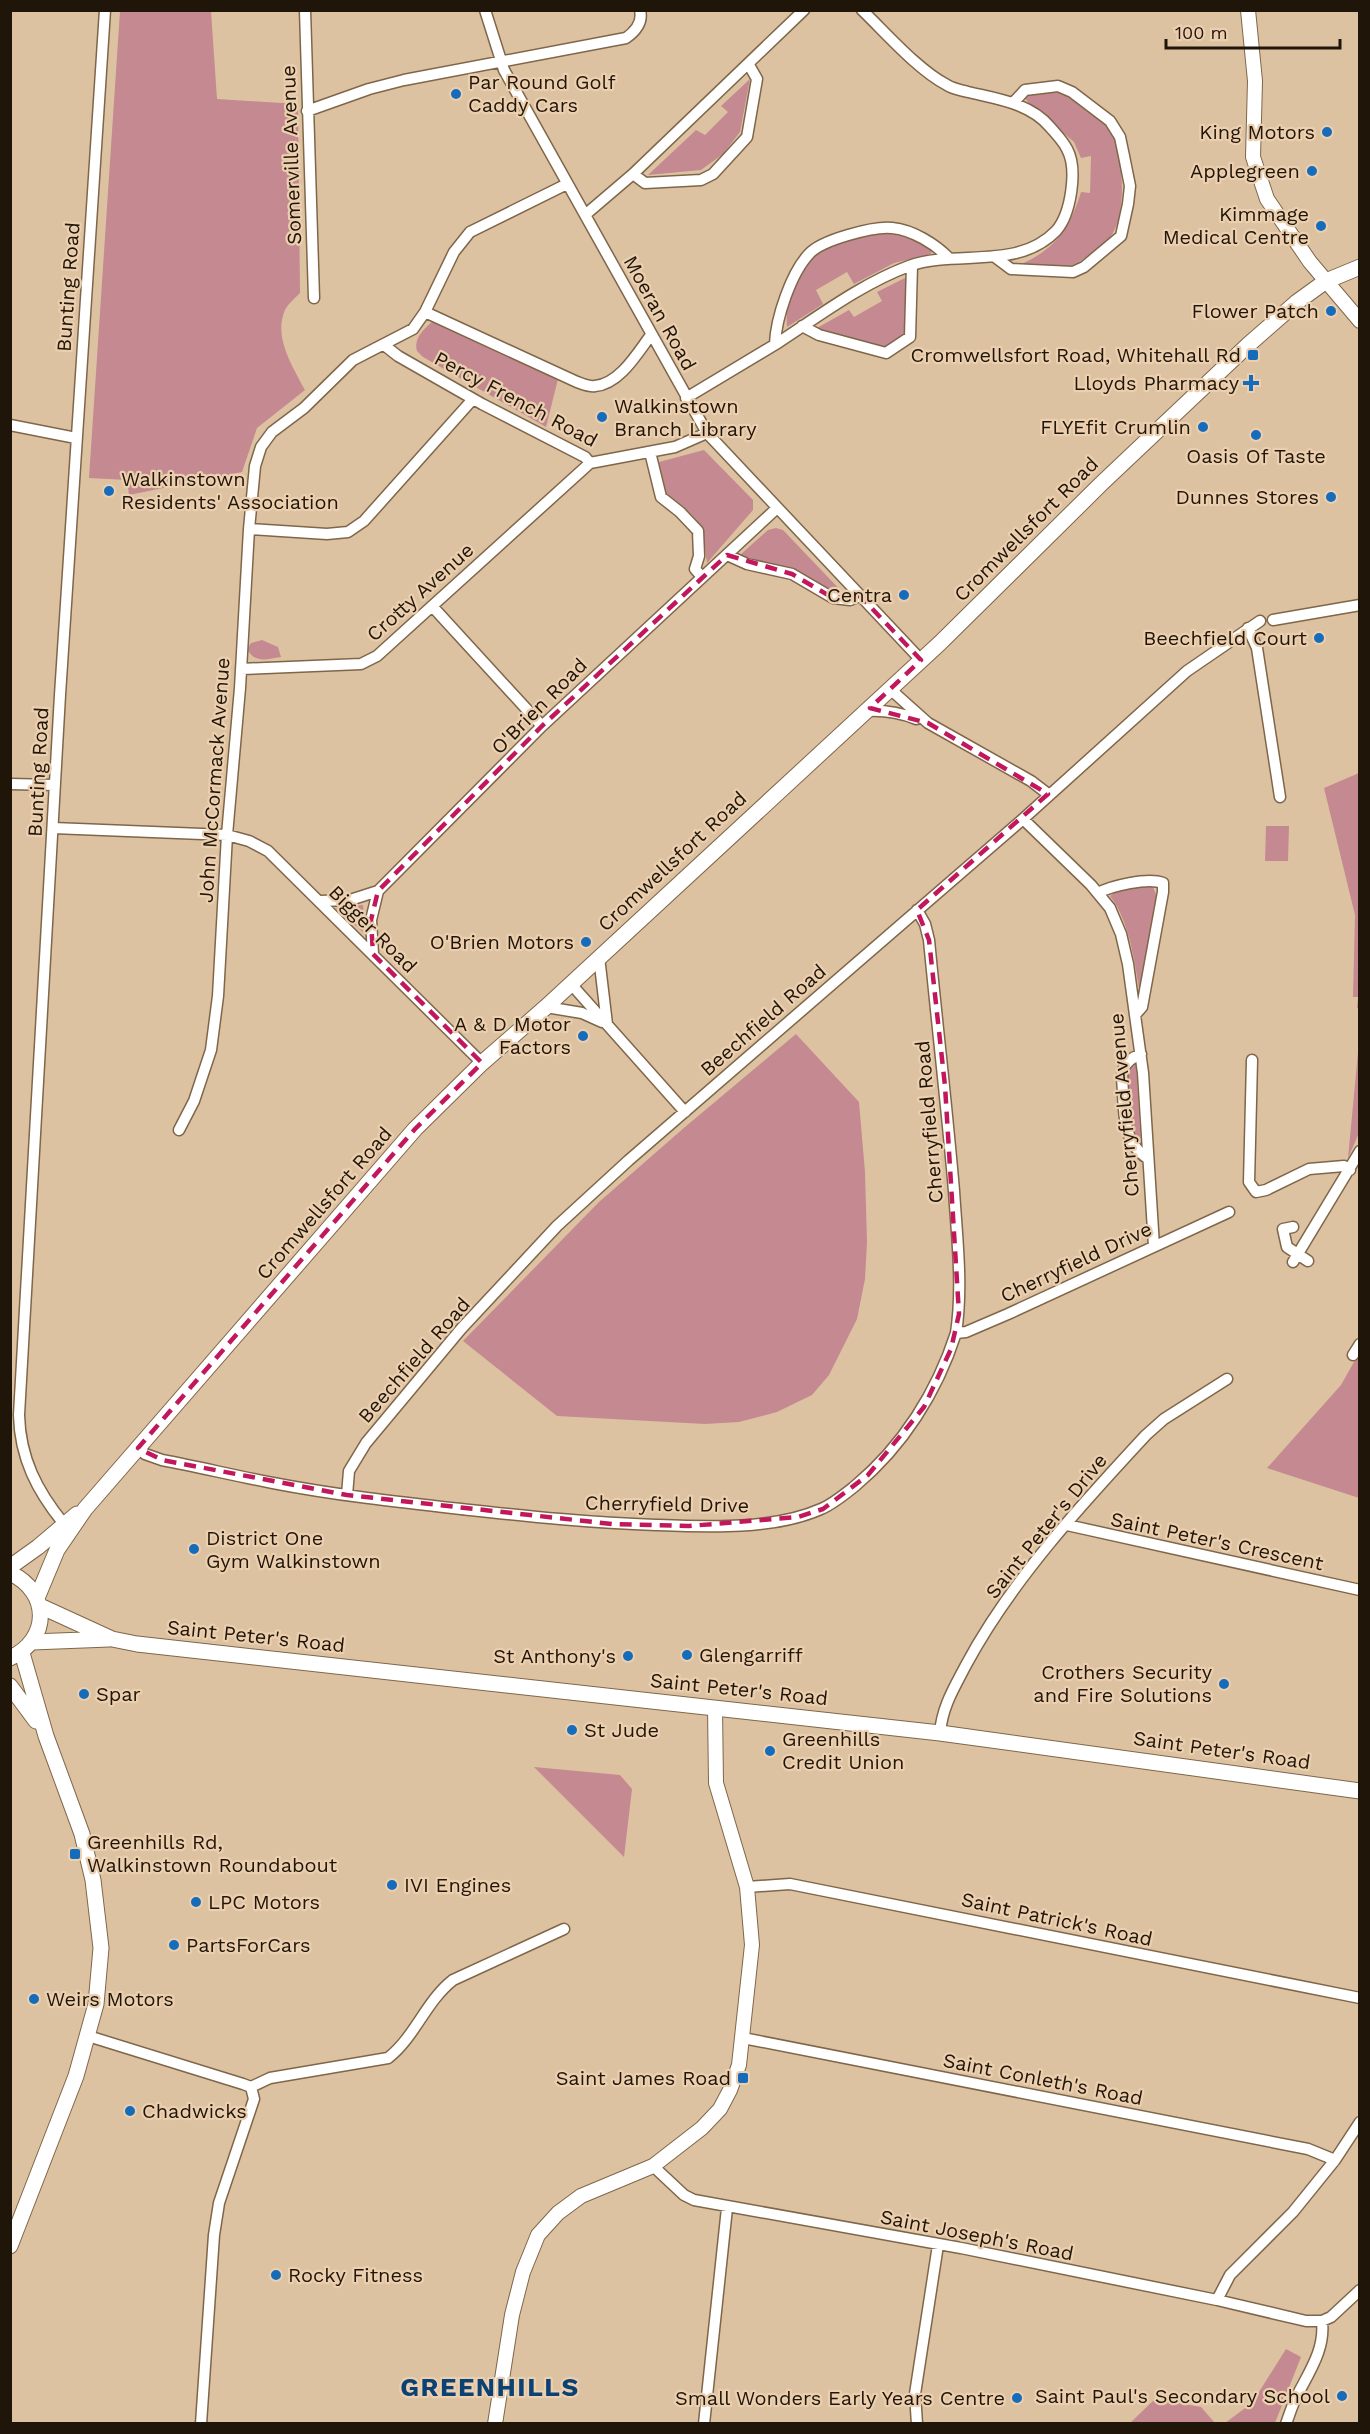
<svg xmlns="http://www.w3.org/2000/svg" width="1370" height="2434" font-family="'Work Sans',sans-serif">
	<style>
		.green { fill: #c58991 }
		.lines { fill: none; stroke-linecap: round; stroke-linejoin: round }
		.minor-casing { stroke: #7f6649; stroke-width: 13 }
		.tertiary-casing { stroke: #7f6649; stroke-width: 16 }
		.secondary-casing { stroke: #7f6649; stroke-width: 17 }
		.minor { stroke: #fff; stroke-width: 10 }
		.tertiary { stroke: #fff; stroke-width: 14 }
		.secondary { stroke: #fff; stroke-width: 15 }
		.marked { fill: none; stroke: #c2185b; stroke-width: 4.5; stroke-dasharray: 12 8; stroke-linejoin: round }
		.poi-dot { fill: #146cba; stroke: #ebcfaf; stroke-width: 2 }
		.labels { text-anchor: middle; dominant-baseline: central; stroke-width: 4.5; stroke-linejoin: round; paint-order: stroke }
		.poi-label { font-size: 20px; fill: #1f1509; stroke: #ebcfaf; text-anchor: end }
		.street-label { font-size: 20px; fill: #1f1509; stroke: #ebcfaf }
		.district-label { font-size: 26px; font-weight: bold; letter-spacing: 1.5px; fill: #0b4173; stroke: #ebcfaf }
	</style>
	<rect width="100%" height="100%" fill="#ddc2a2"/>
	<path class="green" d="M 120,11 L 211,11 L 217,99 L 298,104 L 300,293 C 295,298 288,304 285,310 C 273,337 293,367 305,390 L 257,428 L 242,472 L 129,495 L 127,480 L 89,478 Z
		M 750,79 L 740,132 L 723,154 L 701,170 L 648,175 L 696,130 L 705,135 L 728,112 L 721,106 Z
		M 1064,91 C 1078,101 1096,111 1107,125 C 1124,147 1128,212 1111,236 C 1104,246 1089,254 1079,262 C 1063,271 1037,267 1019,265 C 1055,250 1070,228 1081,192 L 1090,193 L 1091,156 L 1081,158 L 1074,142 L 1029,104 L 1024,96 L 1035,92 Z
		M 882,233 C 901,235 915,239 932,248 L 931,254 L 894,263 L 854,284 L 847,272 L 816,290 L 823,304 L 787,327 C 785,303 795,270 814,254 C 827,242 864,236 882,233 Z
		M 909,276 L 908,332 L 895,347 L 876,347 L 817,328 L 849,310 L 854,317 L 882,301 L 877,292 Z
		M 434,320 L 501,353 L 558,379 L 546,427 L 423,357 L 417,351 C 413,338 425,328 434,320 Z
		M 704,450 L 753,500 L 753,510 L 707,563 C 702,524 703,519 667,498 L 659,462 Z
		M 776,528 L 783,530 L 846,596 L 836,596 L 792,570 L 740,555 L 768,530 Z
		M 262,640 L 278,647 L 281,657 C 267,659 255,664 247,649 L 251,643 Z
		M 1359,773 L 1360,773 L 1359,1009 L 1357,1008 L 1358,997 L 1353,997 L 1355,915 L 1324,788 Z
		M 1266,826 L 1289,826 L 1288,861 L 1265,861 Z
		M 1146,886 L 1153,887 L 1158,899 L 1140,993 C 1134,961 1130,922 1110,896 L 1118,890 Z
		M 363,905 L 365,934 L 336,908 Z
		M 796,1034 L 859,1102 L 865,1172 L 867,1242 L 865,1279 L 857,1319 L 829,1375 L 812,1395 L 777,1412 L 739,1422 L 705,1424 L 557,1416 L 463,1341 L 599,1202 L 685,1127 Z
		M 1359,1042 L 1359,1133 L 1348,1158 Z
		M 1136,1063 L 1141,1146 L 1137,1144 L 1133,1136 L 1126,1077 L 1128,1069 Z
		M 1359,1353 L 1359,1498 L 1267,1468 L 1341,1385 Z
		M 534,1767 L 620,1775 L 632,1789 L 624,1857 Z
		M 1286,2349 L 1301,2357 L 1275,2423 L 1225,2423 L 1252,2403 Z
		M 1155,2399 L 1201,2407 L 1215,2423 L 1130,2423 Z"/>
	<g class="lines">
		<defs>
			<path id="minor" d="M 305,10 L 314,298
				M 485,10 L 504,70 L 707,433 L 921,660
				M 307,111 L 369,89 L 404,80 L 626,38 C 636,31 643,22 640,10
				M 633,174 L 645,183 L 701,180 L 713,174 L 747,137 L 757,79 L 749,65
				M 585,215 L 633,174 L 804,10
				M 995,257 L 1011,269 L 1073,272 L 1084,267 L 1121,236 L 1128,204 L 1130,186 L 1124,156 L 1120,137 L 1110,121 L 1072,92 L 1058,86 L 1025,90 L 1013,103
				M 425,312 L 577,382 C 583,384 589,387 595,386 C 620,384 638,352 651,335
				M 802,326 L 819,335 L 886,353 L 910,337 L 912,265
				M 775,344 C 776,318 791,273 809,254 C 821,240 874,226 892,228 C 913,230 935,244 949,258
				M 384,345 L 398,356 L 482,404 L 585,457 L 590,463
				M 686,398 C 716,380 746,362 776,344 C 819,316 861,284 909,266 C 957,249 1017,271 1056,231 C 1071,214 1078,169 1067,149 C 1063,141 1056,134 1050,127 C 1030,103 997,99 968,92 C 961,90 953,89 947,85 C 918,70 886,33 862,10
				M 10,425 L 76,438
				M 650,452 L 661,497 L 680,512 L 698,531 L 699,556 L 695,569 L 702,577
				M 590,463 L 675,447 L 707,433
				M 249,529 L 327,534 L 348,532 L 364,521 L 473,399
				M 727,555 L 747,564 L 792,574 L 833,598 L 850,600 L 860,596
				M 432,606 L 542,726
				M 1273,620 L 1360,605
				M 1248,628 L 1257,648 L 1280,797
				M 241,669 L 361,664 L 377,656 L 590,463
				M 890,689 L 928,723 L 1031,781 L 1048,794
				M 866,711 C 885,710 899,712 916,719
				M 10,784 L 55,785
				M 1023,819 L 1091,885 L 1110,908 L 1121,934 L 1128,964 L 1143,1073 L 1154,1246
				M 53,828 L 227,835 L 249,841 L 268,851 L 482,1063
				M 1098,893 C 1111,886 1148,877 1163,883 L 1163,892 L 1142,1007 L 1135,1015
				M 320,901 L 350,900 L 378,891
				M 917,910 L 925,924 L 929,940 C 937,1024 947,1108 954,1191 C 957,1238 963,1287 956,1333
				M 373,954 L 371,920 L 378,891 L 542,726 L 776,509
				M 599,957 L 607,1024
				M 571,984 L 685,1112
				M 546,1007 L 582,1013 L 602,1022
				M 1141,1054 C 1133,1057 1126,1061 1123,1070 C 1121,1076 1123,1086 1123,1094 C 1124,1118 1125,1144 1147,1158
				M 1252,1060 L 1249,1182 L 1256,1192 L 1266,1190 L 1309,1169 L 1344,1166 L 1350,1170
				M 179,1130 L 194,1101 L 211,1050 L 218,996 L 227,835 L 240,688 L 249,529 L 255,466 L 261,447 L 272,432 L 304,408 L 353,360 L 413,329 L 425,312 L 454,252 L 470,232 L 567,184
				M 1293,1227 L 1283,1229 L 1287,1247 L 1308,1261
				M 1293,1262 L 1360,1151
				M 1353,1355 L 1360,1344
				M 138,1448 L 145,1454 L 162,1460 C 199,1467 236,1476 273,1483 C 335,1495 398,1502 461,1509 C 526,1516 590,1523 656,1525 C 707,1527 774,1530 821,1509 C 833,1504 845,1494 855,1486 C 903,1446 937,1392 956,1333 L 966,1332 L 1008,1314 L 1229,1212
				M 347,1495 L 349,1471 L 366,1443 L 461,1329 L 557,1226 L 629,1160 L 1023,819 L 1187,671 L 1260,621
				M 64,1524 C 37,1491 20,1458 19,1415 L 60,695 L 105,10
				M 1067,1525 L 1360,1590
				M 940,1733 C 942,1707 954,1688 966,1665 C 1011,1581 1081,1505 1146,1435 L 1164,1419 L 1227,1379
				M 747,1887 L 790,1884 L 1360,1998
				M 88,2036 L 243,2084 L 251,2087 L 254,2099 L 219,2203 L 214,2235 L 201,2424
				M 743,2038 L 1308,2149 L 1335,2160
				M 251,2087 L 270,2078 L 388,2058 C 415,2037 426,2001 453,1980 L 564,1929
				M 653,2166 L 684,2195 L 694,2200 L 961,2248 L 1217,2300 L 1306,2321 L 1322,2321 L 1331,2317 L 1360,2290
				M 1217,2300 L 1230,2275 L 1293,2212 L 1335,2160 L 1360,2122
				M 704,2424 L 727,2208
				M 917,2424 L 915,2394 L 938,2245
				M 1286,2424 C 1290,2413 1293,2402 1299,2392 C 1311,2369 1325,2348 1322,2321"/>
			<path id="tertiary" d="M 1248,10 L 1255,81 L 1253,157 L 1267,199 L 1310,262 L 1360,321
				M 495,2424 L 512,2315 L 523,2272 L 538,2235 L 558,2213 L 581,2196 L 653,2166 L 702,2128 L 720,2109 L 730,2090 L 739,2065 L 752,1945 L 747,1887 L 716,1783 L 715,1708"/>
			<path id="secondary" d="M 10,1567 L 38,1547 L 77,1514
				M 10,1573 C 51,1592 50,1640 10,1658
				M 37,1598 L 57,1550 L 85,1509 L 415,1129 L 482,1063 L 546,1007 L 940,643 L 1102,483 L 1248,345 L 1297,302 L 1326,281 L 1360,267
				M 40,1606 L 112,1639 L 137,1644 L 940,1733 L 1360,1791
				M 32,1642 L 109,1639
				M 10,1686 L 36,1721
				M 10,2246 L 76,2076 L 96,2004 L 101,1948 L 93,1880 L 82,1834 L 46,1736 L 22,1653"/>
		</defs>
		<use href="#minor" class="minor-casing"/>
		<use href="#tertiary" class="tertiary-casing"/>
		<use href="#secondary" class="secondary-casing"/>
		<use href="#minor" class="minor"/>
		<use href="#tertiary" class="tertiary"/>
		<use href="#secondary" class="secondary"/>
	</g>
	<path class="marked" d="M 727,555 L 792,574 L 833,598 L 860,596 L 921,660 L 870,708 L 928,723 L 1048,794 L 917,910 L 929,940 L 945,1086 L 959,1314 L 951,1349 L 924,1407 L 868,1475 L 823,1509 L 798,1517 L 689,1526 L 612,1524 L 347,1495 L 162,1460 L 138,1448 L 415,1129 L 482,1063 L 373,954 L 371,920 L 378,891 L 542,726 Z"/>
	<g class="poi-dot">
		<circle cx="456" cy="94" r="6"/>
		<circle cx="1327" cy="132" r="6"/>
		<circle cx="1312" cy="171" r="6"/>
		<circle cx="1321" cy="226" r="6"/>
		<circle cx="1331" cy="311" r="6"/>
		<rect x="1247" y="349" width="12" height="12" rx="3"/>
		<path d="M1248 374h6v6h6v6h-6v6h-6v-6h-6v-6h6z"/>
		<circle cx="602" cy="417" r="6"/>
		<circle cx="1203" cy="427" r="6"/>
		<circle cx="1256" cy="435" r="6"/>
		<circle cx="109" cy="491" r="6"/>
		<circle cx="1331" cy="497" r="6"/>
		<circle cx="904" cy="595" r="6"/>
		<circle cx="1319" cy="638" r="6"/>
		<circle cx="586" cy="942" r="6"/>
		<circle cx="583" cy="1036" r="6"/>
		<circle cx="194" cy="1549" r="6"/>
		<circle cx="687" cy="1655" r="6"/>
		<circle cx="628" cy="1656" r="6"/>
		<circle cx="1224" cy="1684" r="6"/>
		<circle cx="84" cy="1694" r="6"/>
		<circle cx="572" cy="1730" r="6"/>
		<circle cx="770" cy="1751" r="6"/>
		<rect x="69" y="1848" width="12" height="12" rx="3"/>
		<circle cx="392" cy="1885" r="6"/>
		<circle cx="196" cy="1902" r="6"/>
		<circle cx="174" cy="1945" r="6"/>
		<circle cx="34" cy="1999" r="6"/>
		<rect x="737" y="2072" width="12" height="12" rx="3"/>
		<circle cx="130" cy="2111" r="6"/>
		<circle cx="276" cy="2275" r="6"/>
		<circle cx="1342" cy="2396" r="6"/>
		<circle cx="1017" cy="2398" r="6"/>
	</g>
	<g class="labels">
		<g class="poi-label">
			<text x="468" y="82" text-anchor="start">Par Round Golf<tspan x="468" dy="23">Caddy Cars</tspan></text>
			<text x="1315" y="132">King Motors</text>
			<text x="1300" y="171">Applegreen</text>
			<text x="1309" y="214">Kimmage<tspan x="1309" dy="23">Medical Centre</tspan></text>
			<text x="1319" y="311">Flower Patch</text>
			<text x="1241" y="355">Cromwellsfort Road, Whitehall Rd</text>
			<text x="1239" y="383">Lloyds Pharmacy</text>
			<text x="614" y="406" text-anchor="start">Walkinstown<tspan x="614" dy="23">Branch Library</tspan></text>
			<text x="1191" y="427">FLYEfit Crumlin</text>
			<text x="1256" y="456" text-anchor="middle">Oasis Of Taste</text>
			<text x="121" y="479" text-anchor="start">Walkinstown<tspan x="121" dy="23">Residents' Association</tspan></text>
			<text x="1319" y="497">Dunnes Stores</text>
			<text x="892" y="595">Centra</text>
			<text x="1307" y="638">Beechfield Court</text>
			<text x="574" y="942">O'Brien Motors</text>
			<text x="571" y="1024">A &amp; D Motor<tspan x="571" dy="23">Factors</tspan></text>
			<text x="206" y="1538" text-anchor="start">District One<tspan x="206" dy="23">Gym Walkinstown</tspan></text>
			<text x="699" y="1655" text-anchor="start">Glengarriff</text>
			<text x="616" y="1656">St Anthony's</text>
			<text x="1212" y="1672">Crothers Security<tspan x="1212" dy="23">and Fire Solutions</tspan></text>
			<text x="96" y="1694" text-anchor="start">Spar</text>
			<text x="584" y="1730" text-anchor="start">St Jude</text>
			<text x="782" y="1739" text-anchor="start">Greenhills<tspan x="782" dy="23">Credit Union</tspan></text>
			<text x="87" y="1842" text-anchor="start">Greenhills Rd,<tspan x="87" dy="23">Walkinstown Roundabout</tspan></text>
			<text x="404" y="1885" text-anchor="start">IVI Engines</text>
			<text x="208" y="1902" text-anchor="start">LPC Motors</text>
			<text x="186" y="1945" text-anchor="start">PartsForCars</text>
			<text x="46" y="1999" text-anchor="start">Weirs Motors</text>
			<text x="731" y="2078">Saint James Road</text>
			<text x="142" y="2111" text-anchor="start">Chadwicks</text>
			<text x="288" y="2275" text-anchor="start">Rocky Fitness</text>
			<text x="1330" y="2396">Saint Paul's Secondary School</text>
			<text x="1005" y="2398">Small Wonders Early Years Centre</text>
		</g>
		<g class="street-label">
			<text transform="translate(291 155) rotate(-92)">Somerville Avenue</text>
			<text transform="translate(68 287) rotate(-86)">Bunting Road</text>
			<text transform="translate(660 313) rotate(61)">Moeran Road</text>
			<text transform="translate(516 399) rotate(28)">Percy French Road</text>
			<text transform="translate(1026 529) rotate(-45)">Cromwellsfort Road</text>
			<text transform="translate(420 592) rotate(-42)">Crotty Avenue</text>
			<text transform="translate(539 706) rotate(-45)">O'Brien Road</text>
			<text transform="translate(38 772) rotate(-87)">Bunting Road</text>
			<text transform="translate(214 780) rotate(-86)">John McCormack Avenue</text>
			<text transform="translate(672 861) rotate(-43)">Cromwellsfort Road</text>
			<text transform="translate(373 929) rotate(45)">Bigger Road</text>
			<text transform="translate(763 1020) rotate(-41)">Beechfield Road</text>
			<text transform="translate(1124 1105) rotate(-95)">Cherryfield Avenue</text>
			<text transform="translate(929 1122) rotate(-95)">Cherryfield Road</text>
			<text transform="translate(324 1203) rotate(-49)">Cromwellsfort Road</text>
			<text transform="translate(1076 1262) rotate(-25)">Cherryfield Drive</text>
			<text transform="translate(414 1360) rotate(-49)">Beechfield Road</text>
			<text transform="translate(667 1504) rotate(1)">Cherryfield Drive</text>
			<text transform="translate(1046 1526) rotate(-51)">Saint Peter's Drive</text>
			<text transform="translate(1217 1541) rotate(12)">Saint Peter's Crescent</text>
			<text transform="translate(256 1636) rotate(6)">Saint Peter's Road</text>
			<text transform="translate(739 1689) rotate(6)">Saint Peter's Road</text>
			<text transform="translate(1222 1750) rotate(8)">Saint Peter's Road</text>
			<text transform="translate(1057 1919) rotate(12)">Saint Patrick's Road</text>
			<text transform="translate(1043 2079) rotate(11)">Saint Conleth's Road</text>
			<text transform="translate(977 2235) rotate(11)">Saint Joseph's Road</text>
		</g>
		<g class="district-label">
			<text x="490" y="2387">GREENHILLS</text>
		</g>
	</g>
	<rect width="1370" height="2434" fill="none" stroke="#1f1509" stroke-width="24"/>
	<path d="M1166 39v9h174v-9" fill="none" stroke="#1f1509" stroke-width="3"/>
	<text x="1175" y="39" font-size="18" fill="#1f1509" stroke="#ebcfaf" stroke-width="4.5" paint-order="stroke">100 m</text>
</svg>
